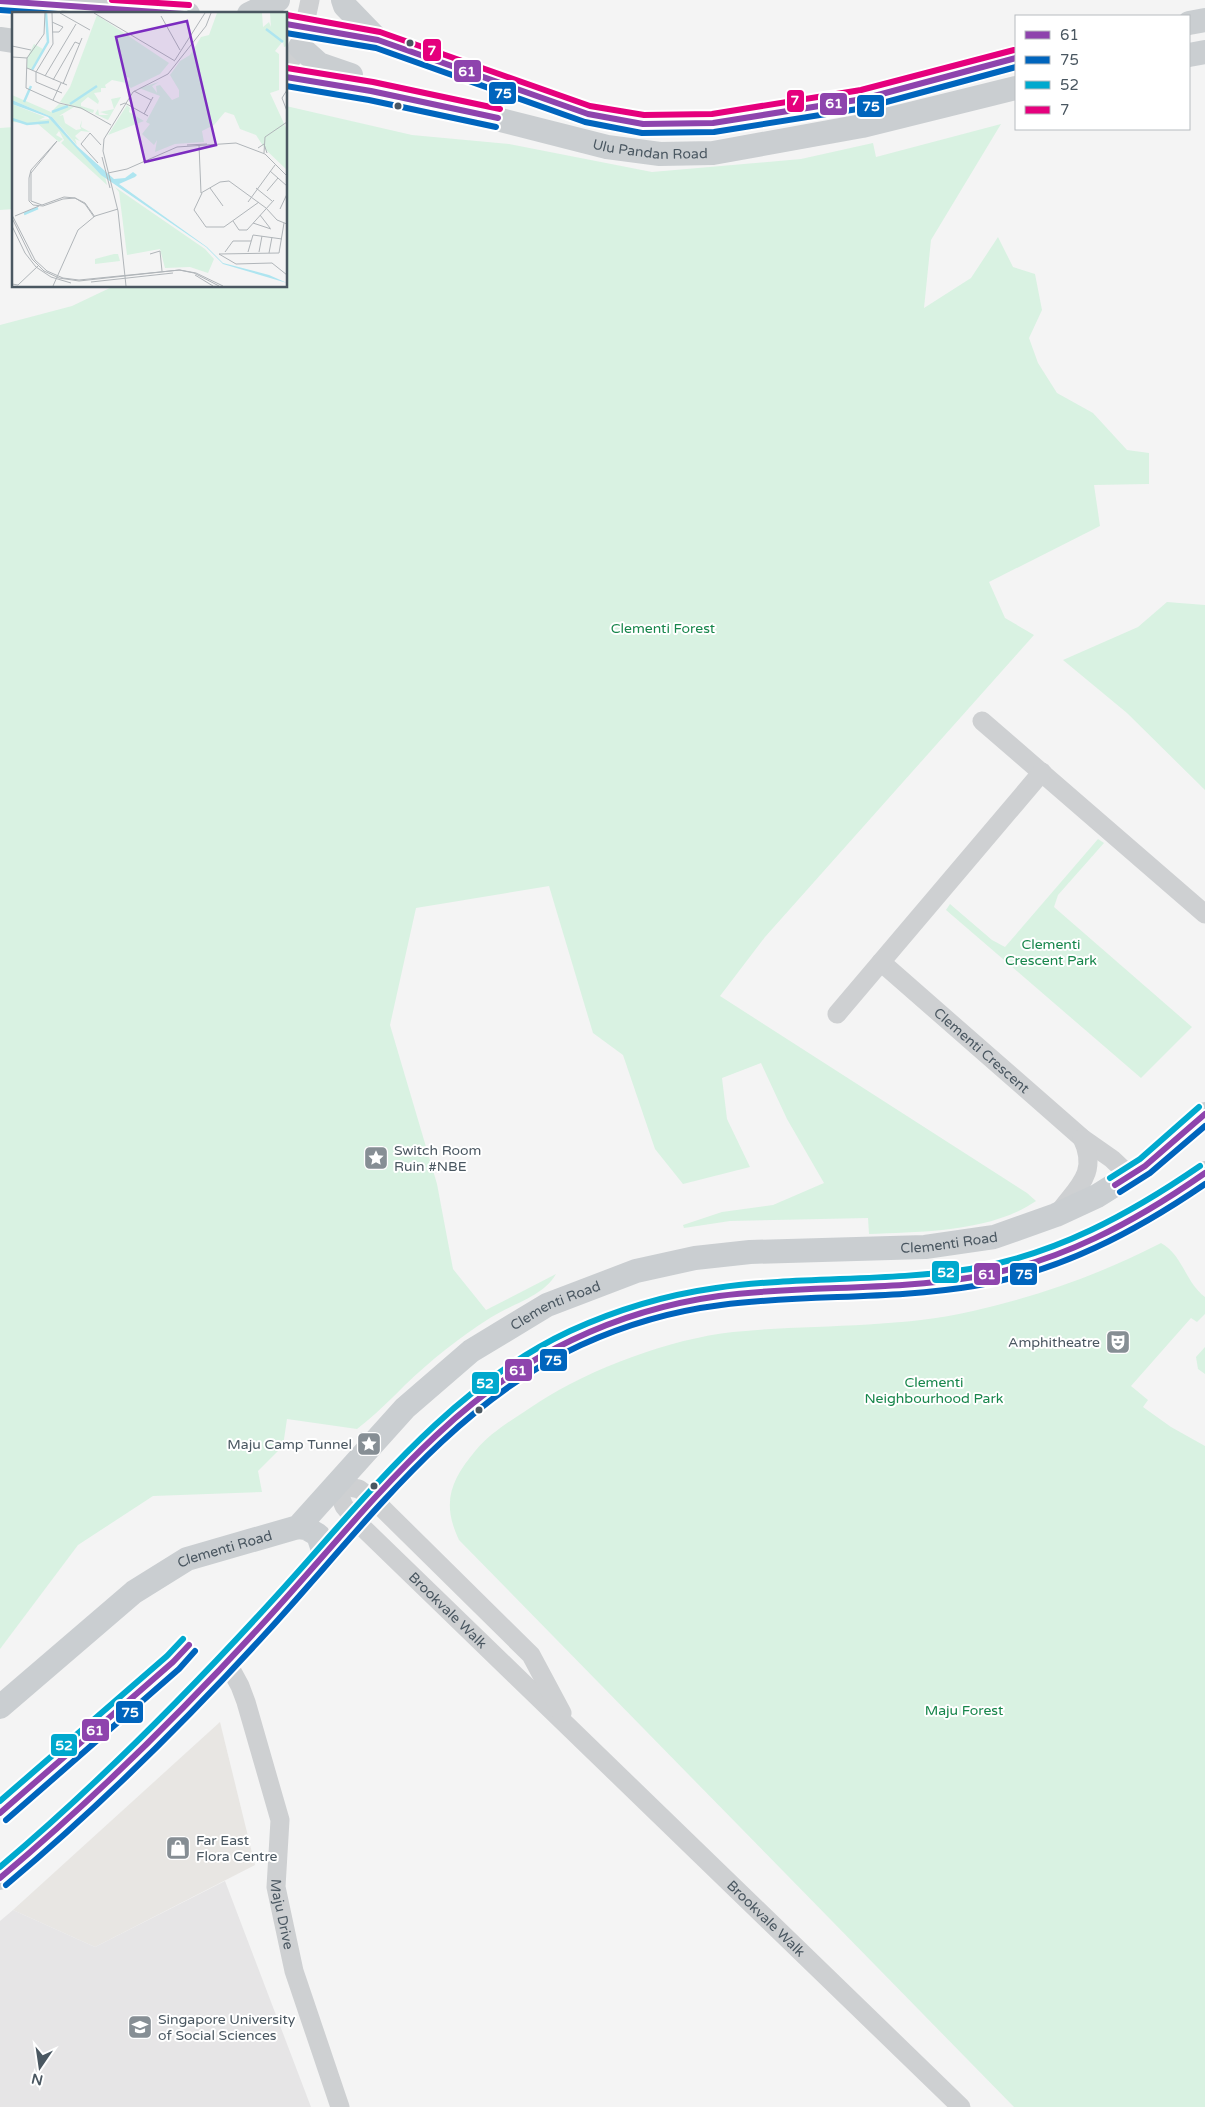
<svg xmlns="http://www.w3.org/2000/svg" width="1205" height="2107" font-family="'Varela Round',sans-serif">
	<style>
		.commercial { fill: #e8e6e3 }
		.education { fill: #e6e5e6 }
		.green { fill: #d9f2e2 }
		.lines { fill: none; stroke-linecap: round; stroke-linejoin: round }
		.minor { stroke: #ced0d2; stroke-width: 19 }
		.major { stroke: #caced1; stroke-width: 24 }
		.bus-1-casing { stroke: #fff; stroke-width: 10 }
		.bus-2-casing { stroke: #fff; stroke-width: 10 }
		.bus-3-casing { stroke: #fff; stroke-width: 10 }
		.bus-4-casing { stroke: #fff; stroke-width: 10 }
		.bus-1 { stroke: #8e44ad; stroke-width: 6 }
		.bus-2 { stroke: #0065bd; stroke-width: 6 }
		.bus-3 { stroke: #00a9ce; stroke-width: 6 }
		.bus-4 { stroke: #e5007d; stroke-width: 6 }
		.bus-dot { fill: #4a5761; stroke: #fff; stroke-width: 2 }
		.labels { text-anchor: middle; dominant-baseline: central; stroke-width: 4; stroke-linejoin: round; paint-order: stroke }
		.street-label { font-size: 14px; fill: #4a5761; stroke: #fff }
		.park-label { font-size: 14px; fill: #17864b; stroke: #fff }
		.poi-label { font-size: 14px; fill: #4a5761; stroke: #fff; text-anchor: start }
		.inset-river { fill: none; stroke: #aee5f0; stroke-width: 2.5 }
		.inset-road { fill: none; stroke: #b0b5b9; stroke-width: 1 }
		.view { fill: #7b2cbf; fill-opacity: 0.15; stroke: #7b2cbf; stroke-width: 2.5 }
		.inset-edge { fill: none; stroke: #4a5761; stroke-width: 2.5 }
		.line-badge { stroke: #fff; stroke-width: 2 }
		.badge-label { font-size: 14px; text-anchor: middle; font-weight: bold; fill: #fff }
	</style>
	<rect width="100%" height="100%" fill="#f4f4f4"/>
	<path class="commercial" d="M 220,1722 L 255,1865 L 95,1947 L 13,1910 Z"/>
	<path class="education" d="M 225,1881 L 311,2107 L 0,2107 L 0,1921 L 13,1910 L 95,1947 Z"/>
	<path class="green" d="M 286,106 L 412,135 L 509,144 L 652,172 L 801,159 L 873,143 L 876,157 L 1001,124 L 931,240 L 924,308 L 971,278 L 998,237 L 1013,267 L 1035,274 L 1042,310 L 1029,338 L 1038,363 L 1057,393 L 1093,413 L 1127,450 L 1149,453 L 1149,484 L 1094,485 L 1100,526 L 989,582 L 1005,618 L 1034,635 L 765,937 L 720,996 L 1027,1193 L 1036,1201 C 991,1232 922,1232 869,1234 L 868,1218 L 730,1221 L 684,1228 L 683,1225 L 722,1212 L 773,1205 L 824,1183 L 787,1119 L 761,1063 L 722,1078 L 727,1119 L 750,1167 L 683,1184 L 655,1149 L 623,1055 L 593,1033 L 549,886 L 416,908 L 390,1025 L 437,1184 L 453,1269 L 486,1310 L 556,1274 C 543,1297 511,1304 490,1318 C 460,1337 431,1360 405,1385 C 389,1401 375,1415 357,1429 L 287,1419 L 283,1446 L 258,1471 L 262,1492 L 153,1496 L 78,1545 L 0,1649 L 0,325 L 72,306 L 114,286 L 286,286 Z
		M 14,127 L 14,209 L 0,210 L 0,128 Z
		M 1167,602 L 1205,605 L 1205,790 L 1127,713 L 1063,660 L 1138,627 Z
		M 1098,839 L 1104,843 L 1058,895 L 1054,907 L 1192,1027 L 1141,1078 L 946,910 L 950,904 L 992,940 L 1005,947 Z
		M 1161,1243 C 1183,1255 1185,1282 1205,1297 L 1205,1314 L 1197,1322 L 1191,1318 L 1131,1386 L 1148,1400 L 1143,1407 L 1171,1427 L 1205,1446 L 1205,2107 L 1014,2107 L 459,1540 C 441,1502 451,1480 476,1450 C 493,1430 517,1417 539,1402 C 592,1368 670,1339 733,1332 C 813,1324 895,1329 973,1311 C 1039,1296 1101,1274 1161,1243 Z
		M 1205,1347 L 1205,1374 L 1198,1369 L 1196,1357 Z"/>
	<g class="lines">
		<g class="minor">
			<path d="M 286,67 L 300,47 L 310,0"/>
			<path d="M 982,721 L 1205,914"/>
			<path id="s1" d="M 881,962 L 1082,1138 L 1112,1159 L 1130,1176"/>
			<path d="M 837,1014 L 1042,772"/>
			<path d="M 1057,1215 C 1077,1187 1099,1174 1082,1138"/>
			<path id="s2" d="M 335,1484 L 344,1506 L 357,1522 L 961,2107"/>
			<path d="M 335,1484 L 359,1489 L 375,1501 L 531,1655 L 562,1713"/>
			<path id="s3" d="M 227,1662 L 240,1686 L 246,1702 L 280,1820 L 276,1887 L 294,1971 L 340,2107"/>
		</g>
		<g class="major">
			<path d="M 343,0 L 345,6 L 378,40"/>
			<path d="M 0,1 L 188,14"/>
			<path d="M 249,14 L 278,0"/>
			<path d="M 1189,23 L 1205,20"/>
			<path d="M 286,24 L 378,40 L 588,114 L 643,124 L 713,123 L 863,99 L 1016,58"/>
			<path d="M 0,39 L 14,41"/>
			<path d="M 300,47 L 319,64 L 351,75"/>
			<path d="M 1189,55 L 1205,52"/>
			<path id="s4" d="M 286,77 L 445,106 L 607,147 L 660,154 L 713,153 L 862,126 L 1016,88"/>
			<path d="M 298,1527 L 306,1528 L 318,1535 L 325,1556"/>
			<path id="s5" d="M 0,1707 L 134,1592 L 187,1559 L 298,1527 L 405,1408 L 471,1351 L 547,1305 L 636,1271 L 695,1258 L 750,1252 L 925,1247 L 994,1237 L 1056,1215 L 1097,1196 L 1145,1166 L 1205,1114"/>
			<path d="M 0,1878 C 106,1792 200,1693 292,1592 C 372,1505 452,1400 559,1346 C 602,1324 650,1309 697,1300 C 725,1294 756,1293 784,1291 C 847,1287 911,1287 974,1277 C 1056,1264 1138,1222 1205,1173"/>
		</g>
		<defs>
			<path id="bus-1" d="M 0,1 L 184,14
				M 286,24 L 378,40 L 588,114 L 643,124 L 713,123 L 863,99 L 1016,58
				M 286,77 L 371,91 L 498,118
				M 1115,1185 L 1145,1166 L 1205,1114
				M 0,1813 L 173,1662 L 189,1645
				M 0,1878 C 95,1798 183,1711 267,1619 C 359,1519 446,1399 572,1340 C 618,1318 669,1303 719,1296 C 803,1285 890,1291 974,1277 C 1059,1263 1135,1222 1205,1173"/>
			<path id="bus-2" d="M 0,10 L 58,14
				M 286,33 L 376,48 L 585,122 L 642,133 L 714,132 L 864,108 L 1016,67
				M 286,86 L 369,100 L 496,127
				M 1120,1192 L 1150,1173 L 1205,1126
				M 6,1820 L 179,1669 L 195,1651
				M 6,1885 C 99,1807 185,1722 267,1632 C 361,1530 451,1404 581,1345 C 625,1325 673,1311 721,1305 C 805,1294 890,1300 974,1286 C 1059,1272 1135,1232 1205,1184"/>
			<path id="bus-3" d="M 1110,1178 L 1140,1159 L 1199,1107
				M 0,1801 L 167,1656 L 183,1639
				M 0,1867 C 97,1785 185,1696 270,1603 C 361,1504 446,1389 570,1331 C 616,1310 666,1295 716,1288 C 800,1276 886,1282 970,1269 C 1055,1255 1130,1214 1200,1166"/>
			<path id="bus-4" d="M 112,0 L 189,5
				M 287,15 L 380,32 L 590,106 L 644,115 L 712,114 L 861,90 L 1014,50
				M 287,68 L 373,82 L 500,109"/>
		</defs>
		<use href="#bus-1" class="bus-1-casing"/>
		<use href="#bus-2" class="bus-2-casing"/>
		<use href="#bus-3" class="bus-3-casing"/>
		<use href="#bus-4" class="bus-4-casing"/>
		<use href="#bus-1" class="bus-1"/>
		<use href="#bus-2" class="bus-2"/>
		<use href="#bus-3" class="bus-3"/>
		<use href="#bus-4" class="bus-4"/>
	</g>
	<defs>
		<symbol id="sight-square" viewBox="-11 -11 22 22"><rect x="-9" y="-9" width="18" height="18" rx="4" fill="#868e94" stroke="#fff"/><path d="M0-6L1.8-2.2L6-1.7L2.9 1.2L3.7 5.4L0 3.3L-3.7 5.4L-2.9 1.2L-6-1.7L-1.8-2.2Z" fill="#fff"/></symbol>
		<symbol id="theatre-square" viewBox="-11 -11 22 22"><rect x="-9" y="-9" width="18" height="18" rx="4" fill="#868e94" stroke="#fff"/><path d="M-5-5.5Q0-4 5-5.5V0Q5 5 0 6Q-5 5-5 0ZM-3.3-2.5H-1v1.5H-3.3ZM1-2.5H3.3v1.5H1ZM-2.8 1Q0 5.5 2.8 1Z" fill="#fff"/></symbol>
		<symbol id="shop-square" viewBox="-11 -11 22 22"><rect x="-9" y="-9" width="18" height="18" rx="4" fill="#868e94" stroke="#fff"/><path d="M-5-2.5h2.3a2.7 3.5 0 0 1 5.4 0H5L5.5 6h-11ZM-1.5-2.5h3a1.5 2.3 0 0 0-3 0Z" fill="#fff"/></symbol>
		<symbol id="university-square" viewBox="-11 -11 22 22"><rect x="-9" y="-9" width="18" height="18" rx="4" fill="#868e94" stroke="#fff"/><path d="M0-5L7-2L0 1L-7-2ZM-4 1L0 2.5L4 1V4Q0 6-4 4Z" fill="#fff"/></symbol>
	</defs>
	<g fill-rule="evenodd">
		<use href="#sight-square" x="362" y="1144" width="28" height="28"/>
		<use href="#theatre-square" x="1104" y="1328" width="28" height="28"/>
		<use href="#sight-square" x="355" y="1430" width="28" height="28"/>
		<use href="#shop-square" x="164" y="1834" width="28" height="28"/>
		<use href="#university-square" x="126" y="2013" width="28" height="28"/>
	</g>
	<g class="bus-dot">
		<circle cx="410" cy="43" r="4.5"/>
		<circle cx="398" cy="106" r="4.5"/>
		<circle cx="479" cy="1410" r="4.5"/>
		<circle cx="374" cy="1486" r="4.5"/>
	</g>
	<g class="labels">
		<g class="street-label">
			<text stroke="none"><textPath href="#s4" startOffset="372">Ulu Pandan Road</textPath></text>
			<text stroke="none"><textPath href="#s1" startOffset="134">Clementi Crescent</textPath></text>
			<text stroke="none"><textPath href="#s5" startOffset="1101">Clementi Road</textPath></text>
			<text stroke="none"><textPath href="#s5" startOffset="698">Clementi Road</textPath></text>
			<text stroke="none"><textPath href="#s5" startOffset="278">Clementi Road</textPath></text>
			<text stroke="none"><textPath href="#s2" startOffset="171">Brookvale Walk</textPath></text>
			<text stroke="none"><textPath href="#s3" startOffset="262">Maju Drive</textPath></text>
			<text stroke="none"><textPath href="#s2" startOffset="614">Brookvale Walk</textPath></text>
		</g>
		<g class="park-label">
			<text x="663" y="628">Clementi Forest</text>
			<text x="1051" y="944">Clementi<tspan x="1051" dy="16">Crescent Park</tspan></text>
			<text x="934" y="1382">Clementi<tspan x="934" dy="16">Neighbourhood Park</tspan></text>
			<text x="964" y="1710">Maju Forest</text>
		</g>
		<g class="poi-label">
			<text x="394" y="1150">Switch Room<tspan x="394" dy="16">Ruin #NBE</tspan></text>
			<text x="1100" y="1342" text-anchor="end">Amphitheatre</text>
			<text x="352" y="1444" text-anchor="end">Maju Camp Tunnel</text>
			<text x="196" y="1840">Far East<tspan x="196" dy="16">Flora Centre</tspan></text>
			<text x="158" y="2019">Singapore University<tspan x="158" dy="16">of Social Sciences</tspan></text>
		</g>
	</g>
	<g transform="translate(12 12)">
		<rect width="275" height="275" fill="#f4f4f4"/>
		<path d="M 205,1 L 250,1 L 251,15 L 257,10 L 259,15 L 258,1 L 275,1 L 275,34 L 272,35 L 271,29 L 263,39 L 267,42 L 267,78 L 258,81 L 275,118 L 275,158 L 253,137 L 244,123 L 228,117 L 222,103 L 213,100 L 202,113 L 190,119 L 192,130 L 163,132 L 143,140 L 145,128 L 142,133 L 130,122 L 138,112 L 134,110 L 148,84 L 127,76 L 147,70 L 140,74 L 145,81 L 144,74 L 148,73 L 160,88 L 167,85 L 167,78 L 158,63 L 168,49 L 178,43 L 189,25 L 197,23 ZM 85,3 L 157,51 L 148,62 L 119,76 L 115,73 L 118,67 L 116,65 L 112,66 L 114,71 L 100,68 L 93,73 L 94,76 L 89,76 L 89,80 L 82,81 L 87,89 L 86,92 L 76,85 L 69,91 L 69,94 L 82,98 L 81,101 L 48,90 L 58,75 ZM 22,32 L 31,37 L 19,58 L 15,56 L 15,46 ZM 0,83 L 39,100 L 47,92 L 62,95 L 47,104 L 51,103 L 53,111 L 64,118 L 69,117 L 68,114 L 70,108 L 69,115 L 78,120 L 69,119 L 63,124 L 68,129 L 63,127 L 65,133 L 40,105 L 0,88 ZM 109,85 L 96,108 L 83,102 L 86,97 L 87,103 L 97,103 L 88,100 L 102,97 L 99,87 ZM 0,92 L 33,105 L 27,108 L 38,107 L 93,164 L 95,173 L 49,131 L 52,128 L 47,119 L 44,123 L 51,127 L 47,130 L 26,112 L 0,110 ZM 115,93 L 118,96 L 117,100 L 132,109 L 96,123 ZM 103,175 L 193,237 L 202,247 L 196,261 L 178,255 L 153,256 L 148,237 L 115,243 L 107,180 ZM 102,242 L 106,242 L 108,249 L 83,252 L 83,247 Z" fill="#d9f2e2"/>
		<path d="M 0,88 L 40,105 L 65,134 L 102,167 L 113,166 L 121,160 L 125,163 L 123,165 L 107,172 L 195,235 L 211,251 L 257,263 L 275,271 L 211,252 L 194,235 L 89,163 L 36,105 L 0,92 Z" fill="#aee5f0"/>
		<path class="inset-river" d="M 254,17 L 271,30M 20,58 L 36,30 L 34,1M 12,90 L 19,74M 58,92 L 85,74M 40,100 L 56,94M 0,107 L 15,112 L 37,110M 12,202 L 26,196"/>
		<path class="inset-road" d="M 33,1 L 32,22 L 15,46 L 14,76 L 47,91 L 69,96 L 99,113M 48,1 L 78,18M 82,1 L 163,49M 149,4 L 168,38M 40,10 L 51,15 L 47,20 L 40,20M 0,34 L 19,38M 0,45 L 15,46M 163,48 L 193,1M 15,56 L 55,73M 24,60 L 41,32 L 40,1M 24,60 L 24,70 L 50,81M 33,64 L 64,12M 41,68 L 63,30 L 68,32M 51,72 L 70,26M 275,78 L 270,86 L 275,99M 122,79 L 139,88M 41,88 L 49,71M 108,93 L 113,91 L 136,104M 132,102 L 141,85M 175,133 L 195,132M 187,133 L 189,181M 246,136 L 252,132 L 255,141M 252,141 L 253,125 L 275,110M 90,145 L 98,176M 86,151 L 69,132 L 78,121 L 89,133M 258,159 L 275,174M 96,161 L 115,157 L 165,135 L 224,131 L 253,142 L 275,164M 198,176 L 211,194M 244,176 L 260,189M 255,179 L 266,166M 189,181 L 208,170 L 217,169 L 254,196 L 265,208 L 275,212M 190,181 L 182,198 L 194,215 L 212,215 L 247,190M 236,190 L 263,153M 268,197 L 275,182M 0,203 L 23,248 L 35,259 L 51,266 L 67,268 L 168,258 L 184,261 L 211,274M 248,203 L 258,216M 3,204 L 27,194M 82,205 L 73,192 L 63,186 L 51,187 L 31,194 L 21,193 L 17,189 L 17,166 L 19,158 L 45,129 L 19,161 L 19,189 L 30,193 L 52,185 L 63,186 L 73,191 L 83,205M 0,206 L 20,247 L 32,259 L 47,266 L 67,269 L 167,258 L 182,261 L 207,274M 221,209 L 227,218 L 235,218 L 262,188M 241,211 L 259,217M 272,211 L 267,241 L 207,242 L 224,252 L 260,251 L 275,263M 0,214 L 13,241 L 24,255 L 39,265 L 59,271M 213,240 L 221,229 L 239,229M 236,240 L 241,223 L 270,227M 247,240 L 250,224M 257,241 L 260,225M 138,242 L 148,239 L 150,259M 183,263 L 201,274M 79,270 L 161,261M 0,272 L 6,273 L 26,254M 41,274 L 66,218 L 83,204 L 106,197M 114,274 L 106,199 L 91,139 L 92,127 L 121,80 L 156,62 L 194,14 L 199,1"/>
		<path class="view" d="M 175,9 L 204,133 L 133,150 L 104,25 Z"/>
		<rect width="275" height="275" class="inset-edge"/>
	</g>
	<g class="line-badge">
		<rect x="422" y="38" width="20" height="24" rx="5" fill="#e5007d"/>
		<rect x="453" y="59" width="29" height="24" rx="5" fill="#8e44ad"/>
		<rect x="488" y="81" width="29" height="24" rx="5" fill="#0065bd"/>
		<rect x="786" y="89" width="19" height="24" rx="5" fill="#e5007d"/>
		<rect x="819" y="92" width="29" height="24" rx="5" fill="#8e44ad"/>
		<rect x="856" y="94" width="29" height="24" rx="5" fill="#0065bd"/>
		<rect x="931" y="1260" width="29" height="24" rx="5" fill="#00a9ce"/>
		<rect x="973" y="1262" width="28" height="24" rx="5" fill="#8e44ad"/>
		<rect x="1009" y="1262" width="29" height="24" rx="5" fill="#0065bd"/>
		<rect x="539" y="1348" width="29" height="24" rx="5" fill="#0065bd"/>
		<rect x="504" y="1358" width="29" height="24" rx="5" fill="#8e44ad"/>
		<rect x="471" y="1371" width="29" height="24" rx="5" fill="#00a9ce"/>
		<rect x="115" y="1700" width="29" height="24" rx="5" fill="#0065bd"/>
		<rect x="81" y="1718" width="29" height="24" rx="5" fill="#8e44ad"/>
		<rect x="50" y="1733" width="28" height="24" rx="5" fill="#00a9ce"/>
	</g>
	<g class="badge-label">
		<text x="432" y="55">7</text>
		<text x="467" y="76">61</text>
		<text x="503" y="98">75</text>
		<text x="795" y="105">7</text>
		<text x="834" y="108">61</text>
		<text x="871" y="111">75</text>
		<text x="946" y="1277">52</text>
		<text x="987" y="1279">61</text>
		<text x="1024" y="1279">75</text>
		<text x="553" y="1365">75</text>
		<text x="518" y="1375">61</text>
		<text x="485" y="1388">52</text>
		<text x="130" y="1717">75</text>
		<text x="95" y="1735">61</text>
		<text x="64" y="1750">52</text>
	</g>
	<rect x="1015" y="15" width="175" height="115" fill="#ffffff" stroke="#b7bcc0"/>
	<rect x="1025" y="31" width="25" height="8" fill="#8e44ad" stroke="#b7bcc0"/>
	<text x="1060" y="40" font-size="15" fill="#4a5761">61</text>
	<rect x="1025" y="56" width="25" height="8" fill="#0065bd" stroke="#b7bcc0"/>
	<text x="1060" y="65" font-size="15" fill="#4a5761">75</text>
	<rect x="1025" y="81" width="25" height="8" fill="#00a9ce" stroke="#b7bcc0"/>
	<text x="1060" y="90" font-size="15" fill="#4a5761">52</text>
	<rect x="1025" y="106" width="25" height="8" fill="#e5007d" stroke="#b7bcc0"/>
	<text x="1060" y="115" font-size="15" fill="#4a5761">7</text>
	<g transform="translate(40 2067) rotate(193)" stroke="#ffffff" stroke-width="4" paint-order="stroke">
	<path d="M0-4L9 19L0 12L-9 19Z" fill="#4a5761"/>
	<text y="-8" font-size="14" font-weight="bold" text-anchor="middle" fill="#4a5761">N</text>
	</g>
</svg>
